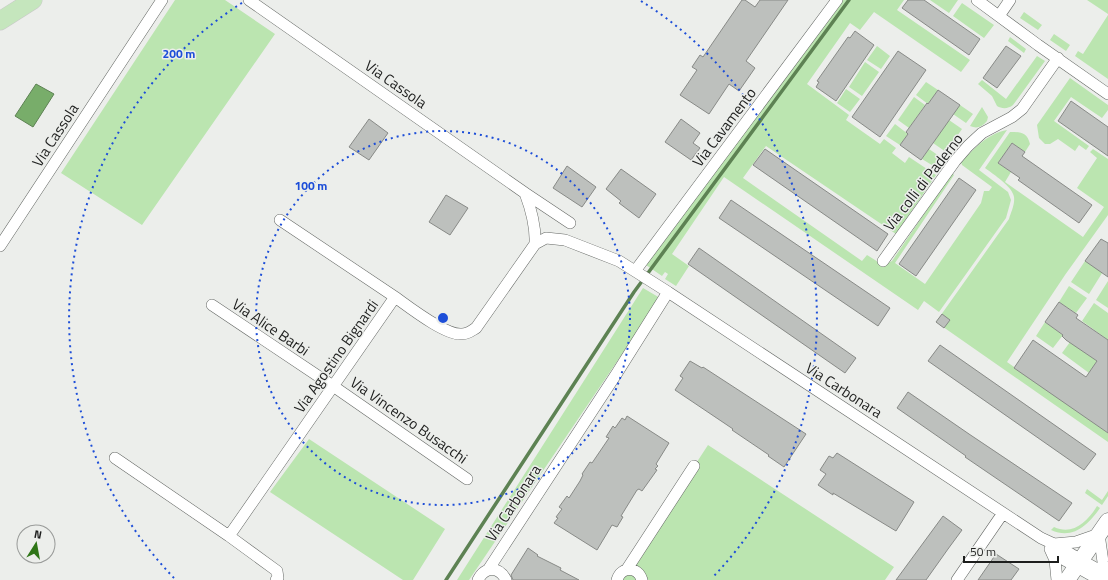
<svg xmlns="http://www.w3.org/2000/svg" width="1108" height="580" font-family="'Titillium Web',sans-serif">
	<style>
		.green { fill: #bbe5b0 }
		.water { fill: #78ad6a; stroke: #5d8253 }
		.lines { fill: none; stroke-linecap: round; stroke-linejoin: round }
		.stream { stroke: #5d8253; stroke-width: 3.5 }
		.building { fill: #bdc0bd; stroke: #888a87 }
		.street-casing { stroke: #646764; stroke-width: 12 }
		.secondary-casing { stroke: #646764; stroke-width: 17 }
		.primary-casing { stroke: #c9c9c9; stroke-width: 19 }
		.street { stroke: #fff; stroke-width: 11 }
		.secondary { stroke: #fff; stroke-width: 16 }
		.primary { stroke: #c5e6bd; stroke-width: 18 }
		.ring { fill: none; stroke: #1d4ed8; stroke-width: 2; stroke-dasharray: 2 4 }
		.labels { text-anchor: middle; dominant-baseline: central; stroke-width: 3; stroke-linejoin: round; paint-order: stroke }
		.street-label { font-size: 15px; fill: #1d1e1d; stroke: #eceeeb }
		.centre { fill: #1d4ed8; stroke: #eceeeb; stroke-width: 2 }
		.ring-label { font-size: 12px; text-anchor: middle; font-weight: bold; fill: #1d4ed8; stroke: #eceeeb; stroke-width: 3; stroke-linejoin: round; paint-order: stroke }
	</style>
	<rect width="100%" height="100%" fill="#eceeeb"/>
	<path class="green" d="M 175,0 L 225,0 L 275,34 L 142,225 L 61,173 Z
		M 842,0 L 904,0 L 897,10 L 970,60 L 961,72 L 874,12 L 860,30 L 850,23 L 807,84 L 849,115 L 846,120 L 880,144 L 884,139 L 896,148 L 892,153 L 905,163 L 909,157 L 936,175 L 896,234 L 766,146 L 743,178 L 862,261 L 867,255 L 883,265 L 892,261 L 952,173 L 954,175 L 895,263 L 925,284 L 981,203 L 984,191 L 989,191 L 992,187 L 962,165 L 961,162 C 974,149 988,133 1007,130 L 979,170 L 1008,192 L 1011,200 L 1006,218 L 939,312 L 924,301 L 918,310 L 724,177 L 672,254 L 689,266 L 676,286 L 665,279 L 668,274 L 665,272 L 662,276 L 646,265 Z
		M 930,0 L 958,0 L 949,13 Z
		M 1087,0 L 1108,0 L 1108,14 Z
		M 962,3 L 994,25 L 984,38 L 953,16 Z
		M 1024,12 L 1042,25 L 1038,30 L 1020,18 Z
		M 1108,15 L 1108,79 L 1075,56 L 1078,51 L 1083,54 Z
		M 1054,34 L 1070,45 L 1066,51 L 1050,40 Z
		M 1010,37 L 1026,49 L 1024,53 L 1008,41 Z
		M 877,46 L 890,56 L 881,69 L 867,60 Z
		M 1037,56 L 1045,61 L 1013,105 C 1008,109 1002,109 997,106 L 992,96 L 978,84 L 982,80 L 1006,99 Z
		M 865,62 L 879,72 L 862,96 L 849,87 Z
		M 1070,78 L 1108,105 L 1108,110 L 1102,118 L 1071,97 L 1054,121 L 1089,146 L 1086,150 L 1079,145 L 1075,151 L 1058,139 L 1050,144 L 1045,144 L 1039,138 L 1037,125 Z
		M 926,82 L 938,90 L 928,104 L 916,95 Z
		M 846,89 L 860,99 L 850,112 L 837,103 Z
		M 914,97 L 925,105 L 909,128 L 898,120 Z
		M 960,105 L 973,114 L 966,123 L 953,114 Z
		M 982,107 L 988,117 L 987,121 C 982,127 977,129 970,126 Z
		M 949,120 L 962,129 L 946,152 L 933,143 Z
		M 895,124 L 908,134 L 900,145 L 886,136 Z
		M 1010,132 C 1020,132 1027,132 1030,144 L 1025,152 L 1012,143 L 998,163 L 1011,172 L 1005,182 L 1083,237 L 1104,207 L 1077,188 L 1097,158 L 1090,152 L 1093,149 L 1108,159 L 1108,215 L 1065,275 L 1007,362 L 1108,433 L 1108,442 L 936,322 L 1009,219 C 1011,212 1015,205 1014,197 C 1013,187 993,174 985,168 Z
		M 929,149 L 942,158 L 935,167 L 922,159 Z
		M 1087,258 L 1104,270 L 1089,294 L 1071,282 Z
		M 1108,281 L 1108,308 L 1096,300 Z
		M 1069,286 L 1087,298 L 1076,313 L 1059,302 Z
		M 643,288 L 660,298 L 469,580 L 457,580 Z
		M 1094,303 L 1108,313 L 1108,340 L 1082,321 Z
		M 1045,322 L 1063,335 L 1053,348 L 1036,336 Z
		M 1070,342 L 1097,361 L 1089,373 L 1062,353 Z
		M 309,439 L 445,529 L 413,580 L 403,580 L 270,492 Z
		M 708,445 L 894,567 L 885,580 L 620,580 Z
		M 1087,489 L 1102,500 L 1108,491 L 1108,496 L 1102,505 L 1085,493 Z
		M 1097,506 L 1100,508 C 1088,525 1073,540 1051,530 L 1054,527 C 1073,536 1088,521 1097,506 Z"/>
	<path class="water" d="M 36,84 L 54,94 L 33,127 L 15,116 Z"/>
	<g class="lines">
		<path class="stream" d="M 446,580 L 634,292 L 849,0"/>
	</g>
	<path class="building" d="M 742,0 L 745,0 L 755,7 L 760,0 L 788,0 L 746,61 L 755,68 L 739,91 L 729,84 L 709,114 L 680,95 L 697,70 L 692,67 L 700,55 L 703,57 Z
		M 908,0 L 924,0 L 980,39 L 969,55 L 902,8 Z
		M 855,31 L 874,45 L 836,101 L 816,87 L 819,82 L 817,81 L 848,37 L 850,38 Z
		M 1006,46 L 1021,56 L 997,88 L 983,78 Z
		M 898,51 L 926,70 L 880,137 L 852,117 Z
		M 938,90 L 960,105 L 921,160 L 900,145 L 908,134 L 906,132 L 909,128 L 927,103 L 928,104 Z
		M 1071,101 L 1108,127 L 1108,156 L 1058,121 Z
		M 369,119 L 388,133 L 369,160 L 349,147 Z
		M 681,119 L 700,133 L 693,143 L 700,148 L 691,160 L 665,142 Z
		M 1012,143 L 1025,152 L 1022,156 L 1092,205 L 1079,223 L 1018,180 L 1020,178 L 998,163 Z
		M 765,149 L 888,234 L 877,251 L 753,165 Z
		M 567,166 L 596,187 L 582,207 L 553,188 Z
		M 621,169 L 656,194 L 639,218 L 619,203 L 621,201 L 606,189 Z
		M 959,178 L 976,190 L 916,276 L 899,264 Z
		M 446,195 L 468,208 L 450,235 L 429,222 Z
		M 731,200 L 890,308 L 878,326 L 719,218 Z
		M 1101,239 L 1108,243 L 1108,277 L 1085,261 Z
		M 699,248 L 856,358 L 845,373 L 688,264 Z
		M 1059,302 L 1078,315 L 1076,318 L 1108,340 L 1108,433 L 1014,368 L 1033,340 L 1086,377 L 1097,361 L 1066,340 L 1062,336 L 1063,335 L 1045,322 Z
		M 942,314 L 950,320 L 944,328 L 936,322 Z
		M 940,345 L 1096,454 L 1084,470 L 928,361 Z
		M 690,361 L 702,368 L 703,367 L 806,434 L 784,467 L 768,456 L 769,455 L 732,430 L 733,429 L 675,390 L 683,378 L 680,376 Z
		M 908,392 L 969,434 L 1072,503 L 1059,521 L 965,457 L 966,456 L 897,408 Z
		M 627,416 L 669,443 L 656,464 L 658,466 L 655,469 L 657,470 L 642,491 L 639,489 L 637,490 L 621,516 L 623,517 L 617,527 L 612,525 L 597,550 L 554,523 L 558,518 L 556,517 L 562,509 L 559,507 L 567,496 L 569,498 L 580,481 L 583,475 L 582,474 L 590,462 L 592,463 L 609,438 L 606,437 L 613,426 L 615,428 L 622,418 L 625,420 Z
		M 837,453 L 914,502 L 896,531 L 833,493 L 833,495 L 818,485 L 826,474 L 820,470 L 829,456 L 833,458 Z
		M 943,516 L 962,530 L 948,549 L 926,580 L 896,580 Z
		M 528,548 L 538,555 L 537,556 L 561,568 L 560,570 L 579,580 L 513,580 L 511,575 Z
		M 996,554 L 1019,569 L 1011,580 L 978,580 Z"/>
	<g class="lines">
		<defs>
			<path id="street" d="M 249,0 L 525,193 L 570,223
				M 977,0 L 1038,45 L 1108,94
				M 999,16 L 1010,0
				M 525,193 C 531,209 536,226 535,244 L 546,238 L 565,240 L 619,261 L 668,292
				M 280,220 L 395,297
				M 0,246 L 162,0
				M 883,261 L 955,161 L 968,146 L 982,133 L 1012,117 L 1022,109 L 1058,58
				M 635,271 L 837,0
				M 212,305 L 333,386 L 467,479
				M 115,458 L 229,536
				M 1054,544 L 1081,560 L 1108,575
				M 1050,549 L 1055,560 L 1057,580
				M 1052,553 L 1100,580
				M 627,569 L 694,466
				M 488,570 L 617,373 L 668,292 L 1041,538 L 1054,544 L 1076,542 L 1099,534 L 1103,562 L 1108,572
				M 276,580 L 278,578 L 277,571 L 229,536 L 395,297 C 409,307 446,336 462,334 C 468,334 471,331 476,328 L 535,244
				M 478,580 C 485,566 499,566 506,580
				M 617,580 C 621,566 638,566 642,580
				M 957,580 L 1003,513"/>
			<path id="secondary" d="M 1067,580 L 1108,521"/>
			<path id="primary" d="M 0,21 L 33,0"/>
		</defs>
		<use href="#street" class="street-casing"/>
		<use href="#secondary" class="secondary-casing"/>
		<use href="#primary" class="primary-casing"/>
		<use href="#street" class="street"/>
		<use href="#secondary" class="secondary"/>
		<use href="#primary" class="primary"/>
	</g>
	<g class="ring">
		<circle cx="443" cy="318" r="187"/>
		<path d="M174 578A374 374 0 0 1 245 1M641 1A374 374 0 0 1 712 578"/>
	</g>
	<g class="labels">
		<g class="street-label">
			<text transform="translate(396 84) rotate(35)">Via Cassola</text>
			<text transform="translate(724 127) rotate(-53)">Via Cavamento</text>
			<text transform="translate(55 135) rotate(-57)">Via Cassola</text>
			<text transform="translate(923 182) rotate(-52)">Via colli di Paderno</text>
			<text transform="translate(271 327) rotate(34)">Via Alice Barbi</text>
			<text transform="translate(336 356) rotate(-55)">Via Agostino Bignardi</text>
			<text transform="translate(844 390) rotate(33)">Via Carbonara</text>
			<text transform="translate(409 420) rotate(35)">Via Vincenzo Busacchi</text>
			<text transform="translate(513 503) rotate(-57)">Via Carbonara</text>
		</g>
	</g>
	<circle cx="443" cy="318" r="6" class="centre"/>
	<g class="ring-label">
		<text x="179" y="58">200 m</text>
		<text x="311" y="190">100 m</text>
	</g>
	<g transform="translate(36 544) rotate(11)"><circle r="19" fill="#eceeeb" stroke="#999b99"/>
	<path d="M0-3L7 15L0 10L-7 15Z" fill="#2f7517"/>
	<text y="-6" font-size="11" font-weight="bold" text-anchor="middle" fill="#1d1e1d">N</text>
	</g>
	<path d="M964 556v6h94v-6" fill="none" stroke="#1d1e1d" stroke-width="2"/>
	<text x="970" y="556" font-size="12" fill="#1d1e1d" stroke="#eceeeb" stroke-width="3" paint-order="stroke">50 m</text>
</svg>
